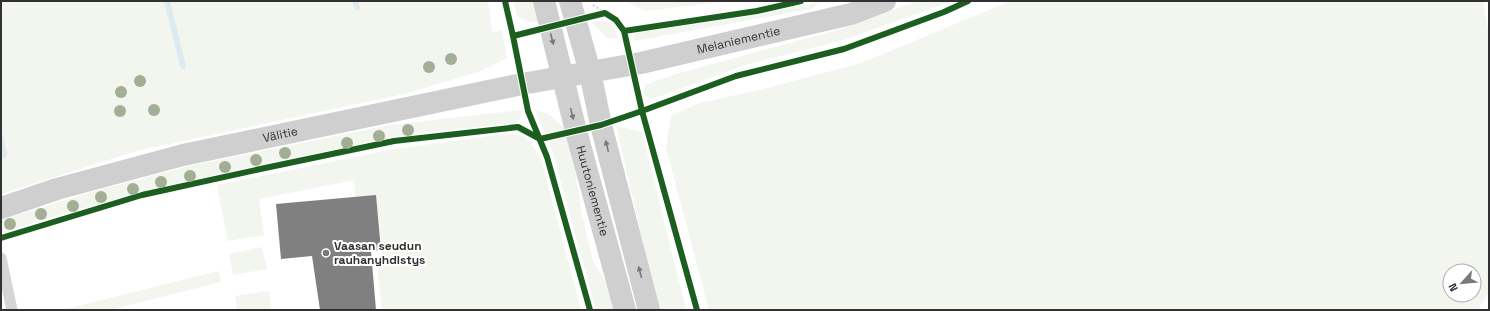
<svg xmlns="http://www.w3.org/2000/svg" width="1490" height="311" font-family="'Space Grotesk',sans-serif">
	<style>
		.green { fill: #f2f6ee; fill-rule: evenodd }
		.lines { fill: none; stroke-linecap: round; stroke-linejoin: round }
		.stream { stroke: #dcebf2; stroke-width: 6 }
		.building { fill: #808080 }
		.path { stroke: #d5d5d5; stroke-width: 2.5; stroke-dasharray: 2 2; stroke-linecap: butt }
		.lane { stroke: #d5d5d5; stroke-width: 11 }
		.secondary { stroke: #cfcfcf; stroke-width: 22 }
		.cycleway-casing { stroke: #fff; stroke-width: 8 }
		.cycleway { stroke: #1b5e20; stroke-width: 6 }
		.tree { fill: #a3af95 }
		.oneway { fill: #787878 }
		.poi-dot { fill: #797979; stroke: #fff; stroke-width: 1.5 }
		.labels { text-anchor: middle; dominant-baseline: central; stroke-width: 4; stroke-linejoin: round; paint-order: stroke }
		.street-label { font-size: 12px; fill: #313131; stroke: #fff }
		.poi-label { font-size: 12px; font-weight: bold; fill: #313131; stroke: #fff; text-anchor: start }
	</style>
	<rect width="100%" height="100%" fill="#fff"/>
	<path class="green" d="M 1,1 L 488,1 L 492,32 L 502,30 L 507,58 L 481,71 L 404,94 L 140,150 L 1,194 Z
		M 513,1 L 533,1 L 539,22 L 529,22 L 517,16 Z
		M 625,1 L 729,1 L 646,11 Z
		M 917,1 L 952,1 L 847,39 L 745,65 L 655,98 L 650,99 L 643,94 L 645,85 L 676,74 L 845,28 Z
		M 1011,1 L 1483,1 L 1489,36 L 1489,291 L 1478,310 L 709,310 L 666,148 L 671,116 L 699,103 L 764,89 L 861,63 ZM 1450,271 L 1474,271 L 1474,295 L 1450,295 Z
		M 821,2 L 811,9 L 634,41 L 635,33 Z
		M 600,21 L 610,23 L 616,31 L 618,39 L 607,38 L 591,22 Z
		M 522,110 L 520,119 L 515,123 L 419,133 L 256,166 L 149,190 L 45,219 L 1,233 L 1,220 L 95,191 L 189,166 L 390,125 Z
		M 535,110 L 549,114 L 562,126 L 572,144 L 581,210 L 593,261 L 609,287 L 616,310 L 596,310 L 552,150 Z
		M 616,126 L 642,132 L 686,310 L 659,310 Z
		M 504,134 L 522,135 L 531,143 L 541,159 L 581,310 L 382,310 L 376,257 L 383,256 L 376,196 L 355,197 L 354,180 L 259,199 L 264,235 L 228,241 L 217,185 L 394,149 Z
		M 262,247 L 267,269 L 233,275 L 229,254 Z
		M 218,271 L 221,282 L 110,310 L 62,310 Z
		M 269,291 L 271,310 L 237,310 L 235,296 Z"/>
	<g class="lines">
		<path class="stream" d="M 167,1 L 183,66
			M 355,1 L 357,7
			M 1,140 L 4,155"/>
	</g>
	<path class="building" d="M 376,195 L 381,250 L 371,251 L 376,310 L 320,310 L 312,256 L 281,259 L 276,204 Z"/>
	<g class="lines">
		<path class="path" d="M 593,5 L 605,13"/>
		<path class="lane" d="M 1,258 L 12,310"/>
		<g class="secondary">
			<path id="s1" d="M 544,1 L 576,131 L 625,310"/>
			<path d="M 570,1 L 590,72 L 601,125 L 649,310"/>
			<path id="s2" d="M 1,208 L 57,189 L 183,155 L 522,84 L 641,63 L 851,14 L 885,1"/>
		</g>
		<defs>
			<path id="cycleway" d="M 505,1 L 513,36 L 528,111 L 547,157 L 590,310
				M 624,31 L 757,11 L 801,1
				M 513,36 L 605,13 L 616,20 L 624,31 L 642,111 L 697,310
				M 1,238 L 142,195 L 265,168 L 394,141 L 518,127 L 540,139 L 601,125 L 642,111 L 736,76 L 844,49 L 944,12 L 968,1"/>
		</defs>
		<use href="#cycleway" class="cycleway-casing"/>
		<use href="#cycleway" class="cycleway"/>
	</g>
	<g class="tree">
		<circle cx="451" cy="59" r="6"/>
		<circle cx="429" cy="67" r="6"/>
		<circle cx="140" cy="81" r="6"/>
		<circle cx="121" cy="92" r="6"/>
		<circle cx="154" cy="110" r="6"/>
		<circle cx="120" cy="111" r="6"/>
		<circle cx="408" cy="130" r="6"/>
		<circle cx="379" cy="136" r="6"/>
		<circle cx="347" cy="143" r="6"/>
		<circle cx="285" cy="153" r="6"/>
		<circle cx="256" cy="160" r="6"/>
		<circle cx="225" cy="167" r="6"/>
		<circle cx="190" cy="176" r="6"/>
		<circle cx="161" cy="182" r="6"/>
		<circle cx="133" cy="189" r="6"/>
		<circle cx="101" cy="197" r="6"/>
		<circle cx="73" cy="206" r="6"/>
		<circle cx="41" cy="214" r="6"/>
		<circle cx="10" cy="224" r="6"/>
	</g>
	<defs><path id="oneway-solid" d="M-6-.8H1V-3.2L6.5 0L1 3.2V.8H-6Z"/></defs>
	<g class="oneway">
		<use href="#oneway-solid" transform="translate(552 39) rotate(75)"/>
		<use href="#oneway-solid" transform="translate(572 114) rotate(76)"/>
		<use href="#oneway-solid" transform="translate(607 146) rotate(-104)"/>
		<use href="#oneway-solid" transform="translate(640 272) rotate(-104)"/>
	</g>
	<circle class="poi-dot" cx="326" cy="253" r="4"/>
	<g class="labels">
		<g class="street-label">
			<text stroke="none"><textPath href="#s2" startOffset="757">Melaniementie</textPath></text>
			<text stroke="none"><textPath href="#s2" startOffset="289">Välitie</textPath></text>
			<text stroke="none"><textPath href="#s1" startOffset="196">Huutoniementie</textPath></text>
		</g>
		<g class="poi-label">
			<text x="334" y="246">Vaasan seudun<tspan x="334" dy="14">rauhanyhdistys</tspan></text>
		</g>
	</g>
	<rect width="1490" height="311" fill="none" stroke="#313131" stroke-width="4"/>
	<g transform="translate(1462 283) rotate(243)"><circle r="19" fill="#ffffff" stroke="#adadad"/>
	<path d="M0-3L7 15L0 10L-7 15Z" fill="#797979"/>
	<text y="-6" font-size="11" font-weight="bold" text-anchor="middle" fill="#313131">N</text>
	</g>
</svg>
